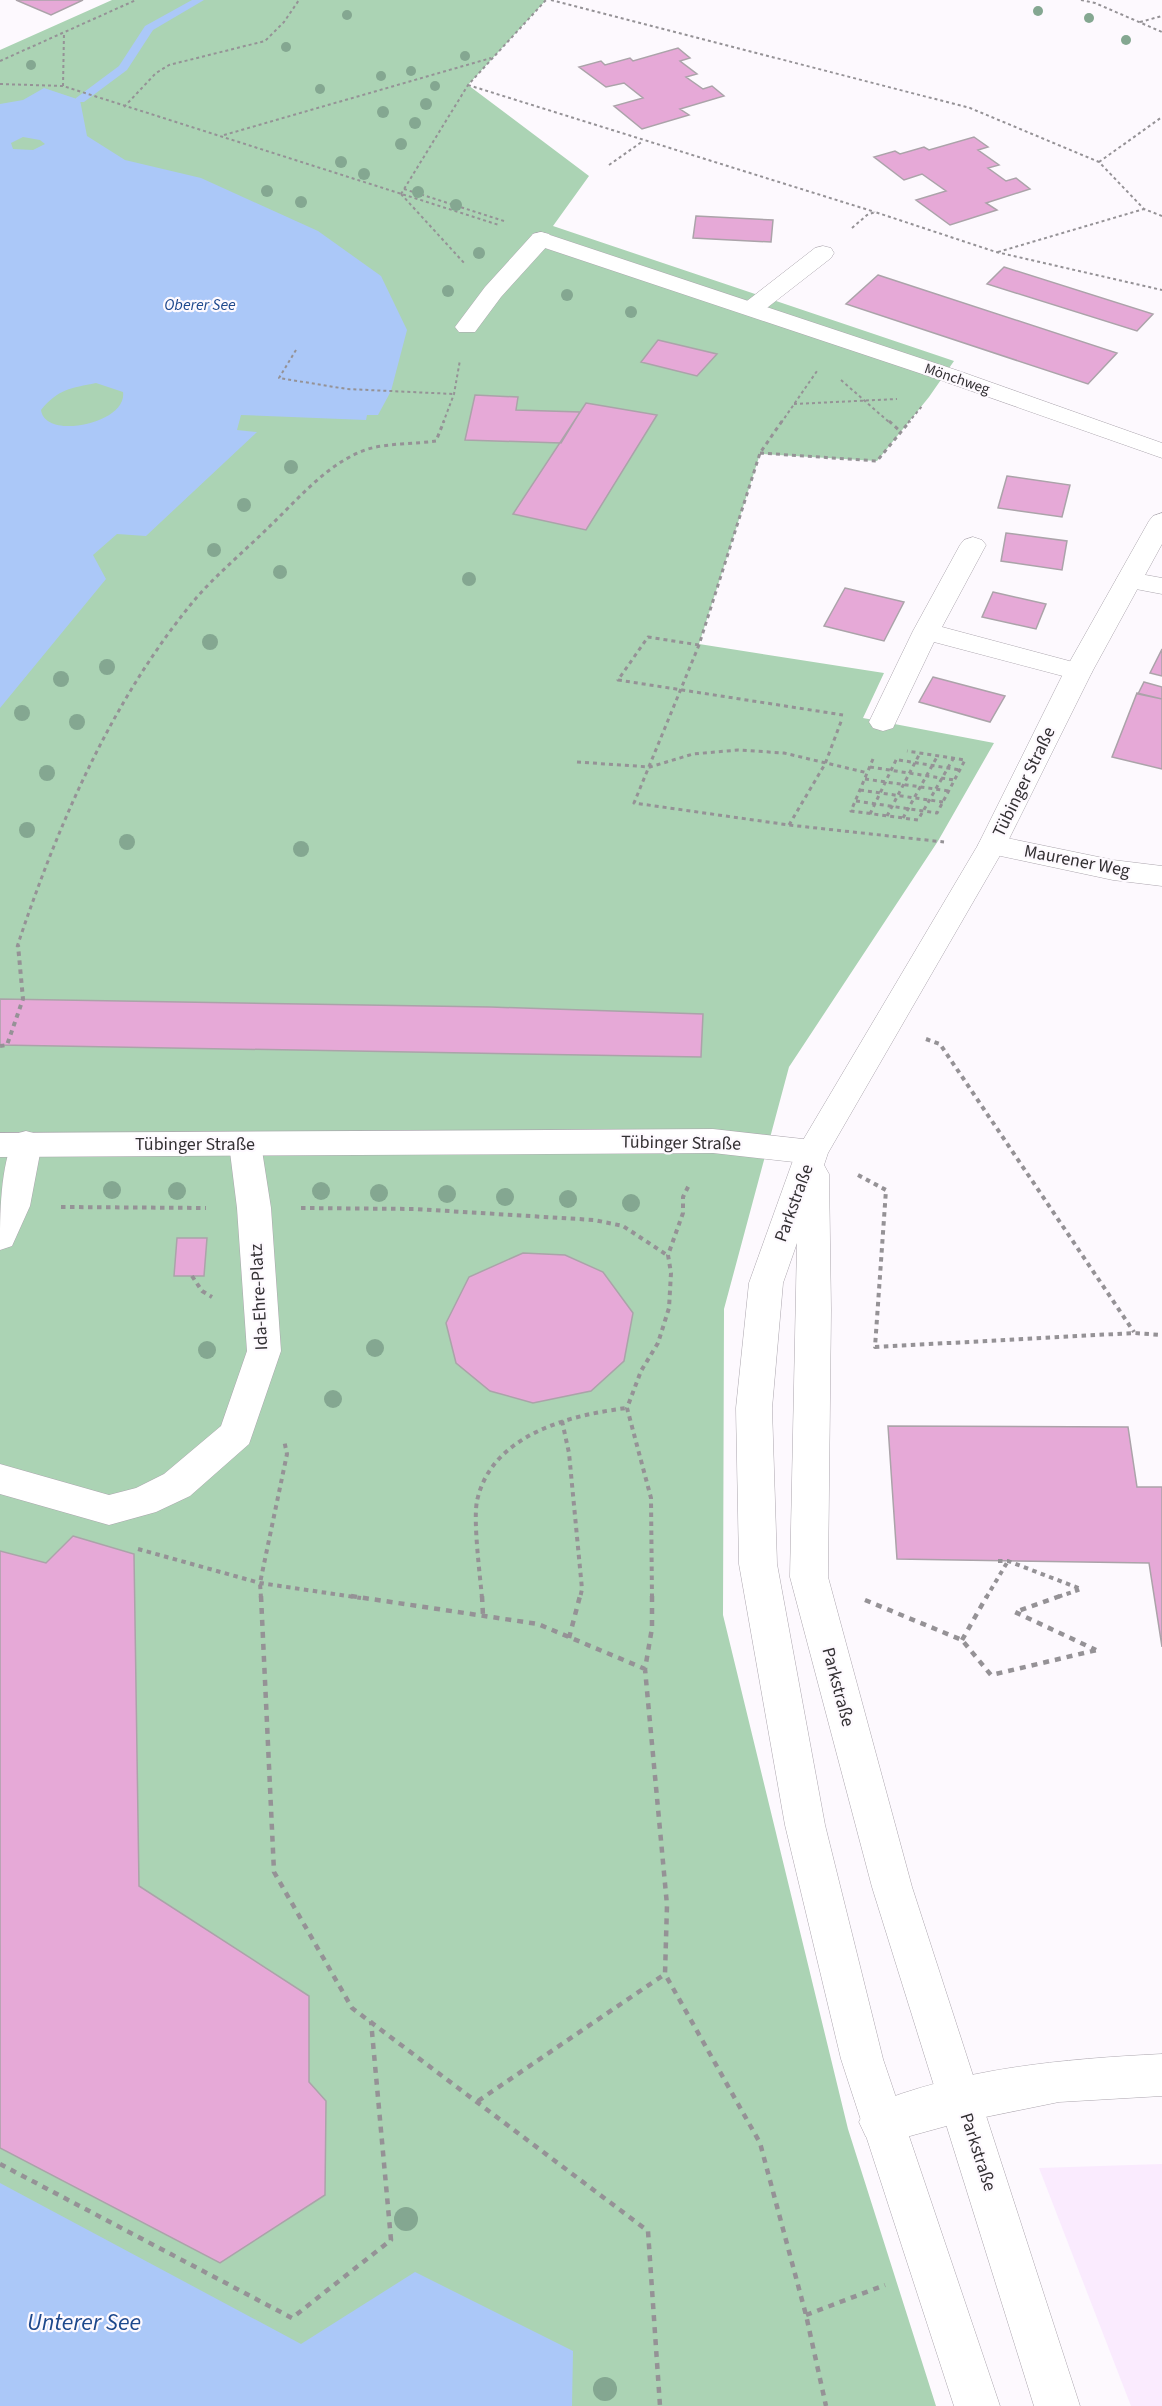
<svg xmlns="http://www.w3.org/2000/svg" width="1162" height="2406" font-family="'Source Sans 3',sans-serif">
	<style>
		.education { fill: #faebfe }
		.green { fill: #abd3b4 }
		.water { fill: #abc8f8; fill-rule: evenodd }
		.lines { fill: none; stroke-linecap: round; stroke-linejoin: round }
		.stream { fill: #abc8f8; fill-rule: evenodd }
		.building { fill: #e6a9d7; stroke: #aba3a9; stroke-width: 1.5 }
		.service-casing { stroke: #aca6ae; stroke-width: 1 }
		.minor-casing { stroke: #aca6ae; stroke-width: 1 }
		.secondary-casing { stroke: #aca6ae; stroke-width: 1 }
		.path-far3 { stroke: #959296; stroke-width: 2; stroke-dasharray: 3 3; stroke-linecap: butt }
		.path-far2 { stroke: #959296; stroke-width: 3; stroke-dasharray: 4 4; stroke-linecap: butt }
		.path-far1 { stroke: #959296; stroke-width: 4; stroke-dasharray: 4.5 4.5; stroke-linecap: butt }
		.path { stroke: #959296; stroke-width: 4.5; stroke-dasharray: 6 6; stroke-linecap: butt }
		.service { fill: #fff; fill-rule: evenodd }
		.minor { fill: #fff; fill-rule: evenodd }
		.secondary { fill: #fff; fill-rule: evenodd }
		.tree { fill: #84a791 }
		.labels { text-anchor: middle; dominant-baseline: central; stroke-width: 4.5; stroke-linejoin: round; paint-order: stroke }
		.far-street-label { font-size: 15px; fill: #333033; stroke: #fdf9fe }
		.far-water-label { font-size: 16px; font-style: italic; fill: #1d488c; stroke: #fdf9fe }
		.street-label { font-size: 18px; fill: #333033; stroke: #fdf9fe }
		.near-water-label { font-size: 24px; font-style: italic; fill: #1d488c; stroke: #fdf9fe }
	</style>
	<rect width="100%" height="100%" fill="#fdf9fe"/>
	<path class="education" d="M 1162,2164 L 1162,2406 L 1131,2406 L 1039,2168 Z"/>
	<path class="green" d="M 112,0 L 546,0 L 468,85 L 589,176 L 553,226 L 954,361 L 929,397 L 877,461 L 760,454 L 699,644 L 884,673 L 863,718 L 994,743 L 938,841 L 789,1067 L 724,1309 L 723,1615 L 848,2129 L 936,2406 L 0,2406 L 0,50 Z"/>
	<path class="water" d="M 44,88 L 80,100 L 87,136 L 125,160 L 201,178 L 318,231 L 381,276 L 407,330 L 391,391 L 378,415 L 367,415 L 366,420 L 241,415 L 237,430 L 257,432 L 146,536 L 117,534 L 93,555 L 106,579 L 0,708 L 0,104 L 23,100 ZM 23,137 L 40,140 L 45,144 L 33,150 L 13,149 L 11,143 ZM 96,383 L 123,392 C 128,423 45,441 41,410 C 58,389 71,388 96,383 Z
		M 0,2183 L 301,2344 L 415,2272 L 573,2351 L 572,2406 L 0,2406 Z"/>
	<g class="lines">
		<path class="stream" d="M 192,0 L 204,0 L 153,30 L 127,70 L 84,102 L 76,102 L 76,98 L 119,66 L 145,26 Z"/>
	</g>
	<path class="building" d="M 16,0 L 83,0 L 51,15 Z
		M 678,48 L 690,58 L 680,61 L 697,74 L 686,77 L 703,89 L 712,86 L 724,96 L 680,109 L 689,115 L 642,129 L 614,106 L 643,98 L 624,83 L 606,87 L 579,67 L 601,61 L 605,65 L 630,58 L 633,61 Z
		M 974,137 L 988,147 L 978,150 L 999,165 L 988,168 L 1006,181 L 1016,178 L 1030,189 L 986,203 L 997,210 L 950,225 L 916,200 L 946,191 L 922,174 L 904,180 L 874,157 L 895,151 L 900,154 L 924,147 L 929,150 Z
		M 696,216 L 773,220 L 771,242 L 693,238 Z
		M 1004,267 L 1153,314 L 1137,331 L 987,284 Z
		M 878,275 L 1117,353 L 1088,384 L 846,304 Z
		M 658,340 L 717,354 L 697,376 L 641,362 Z
		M 475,395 L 518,397 L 516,410 L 580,412 L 561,443 L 465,440 Z
		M 586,403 L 657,415 L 586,530 L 513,514 Z
		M 1007,476 L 1070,485 L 1062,517 L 998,508 Z
		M 1006,533 L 1067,541 L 1062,570 L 1001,561 Z
		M 845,588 L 904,602 L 884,641 L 824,626 Z
		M 993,592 L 1046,604 L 1036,629 L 982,617 Z
		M 1162,649 L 1162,676 L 1150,673 Z
		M 933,677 L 1005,696 L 990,722 L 919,702 Z
		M 1144,682 L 1162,687 L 1162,699 L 1138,694 Z
		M 1137,693 L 1162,699 L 1162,769 L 1112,757 Z
		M 0,999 L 491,1007 L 703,1014 L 701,1057 L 0,1045 Z
		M 177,1238 L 207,1238 L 204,1276 L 174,1276 Z
		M 523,1253 L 565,1255 L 603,1272 L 633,1313 L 624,1361 L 591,1391 L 533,1403 L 490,1391 L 456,1363 L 446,1323 L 469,1277 Z
		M 888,1426 L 1128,1427 L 1137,1487 L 1162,1487 L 1162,1647 L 1149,1563 L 897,1559 Z
		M 73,1536 L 134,1554 L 139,1886 L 309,1996 L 309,2082 L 326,2101 L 325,2195 L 220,2263 L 0,2148 L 0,1551 L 46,1563 Z"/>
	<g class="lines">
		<defs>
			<path id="service" d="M 541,232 L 549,234 L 552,239 L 549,244 L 501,297 L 475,332 L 459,332 L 455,327 L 485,287 L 533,234 Z
				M 823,246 L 831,248 L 834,253 L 831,258 L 759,314 L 743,314 L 740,309 L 743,304 L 815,248 Z
				M 973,537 L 982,540 L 986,545 L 942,627 L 1088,666 L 1092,672 L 1088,678 L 1078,680 L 934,642 L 893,728 L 883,731 L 873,728 L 869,722 L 913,631 L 960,545 L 964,540 Z
				M 1129,572 L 1162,578 L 1162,594 L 1120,586 L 1116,580 L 1120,574 Z
				M 26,1131 L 37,1134 L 42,1143 L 30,1206 L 12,1246 L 0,1250 C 0,1213 0,1168 15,1134 Z
				M 245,1132 L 256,1135 L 261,1144 L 271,1208 L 281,1351 L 249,1444 L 190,1496 L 156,1512 L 109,1525 L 0,1494 L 0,1464 L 109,1495 L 136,1488 L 164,1474 L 221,1426 L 247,1351 L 237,1208 L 229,1144 L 234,1135 Z"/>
			<path id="minor" d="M 541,232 L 959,371 L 1162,443 L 1162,458 L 943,381 L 533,244 L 530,239 L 533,234 Z
				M 992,835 L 1113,860 L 1162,866 L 1162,886 L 1113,880 L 982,852 L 978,845 L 982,838 Z
				M 713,1129 L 812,1140 L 823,1143 L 828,1152 L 823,1161 L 812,1164 L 713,1153 L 0,1157 L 0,1133 Z
				M 1162,2054 L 1162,2096 L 1059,2102 L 961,2122 L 881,2144 L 866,2137 L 859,2122 L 866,2107 C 959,2068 1063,2059 1162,2054 Z"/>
			<path id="secondary" d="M 1162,513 L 1162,544 L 1092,672 L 1006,845 L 828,1153 L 824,1165 L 829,1174 L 831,1310 L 828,1577 L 912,1887 L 1080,2406 L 1034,2406 L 872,1887 L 790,1577 L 797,1243 L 783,1283 L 772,1408 L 777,1564 L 825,1825 L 883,2059 L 1000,2406 L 954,2406 L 841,2059 L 785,1825 L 739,1564 L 736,1408 L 749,1283 L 796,1152 L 978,845 L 1064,672 L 1149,521 L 1153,516 Z"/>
		</defs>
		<use href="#service" class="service-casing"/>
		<use href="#minor" class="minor-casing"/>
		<use href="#secondary" class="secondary-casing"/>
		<path class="path-far3" d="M 551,0 L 970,108 L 1099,162 L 1144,209 L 1162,216
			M 1081,0 L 1095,3 L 1162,32
			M 1140,22 L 1162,16
			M 0,61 L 136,0
			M 0,84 L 63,86 L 499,225
			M 468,85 L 875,212
			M 63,86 L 64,33
			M 124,107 L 156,73 L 169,65 L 265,41 L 284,22 L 299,0
			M 224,135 L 491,58
			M 1099,162 L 1162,117
			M 609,165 L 643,141
			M 404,189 L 504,221
			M 401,194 L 468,85 L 546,0
			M 401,194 L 465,264
			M 852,228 L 867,215 L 875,212 L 996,252 L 1162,290
			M 998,252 L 1144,209
			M 296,350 L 279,378 L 347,389 L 454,394
			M 841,380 L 890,423
			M 794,404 L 897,399
			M 443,423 L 454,394 L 460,360
			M 781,423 L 817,371
			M 908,423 L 923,405"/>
		<path class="path-far2" d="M 782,421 L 760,453 L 699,645 L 634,803 L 789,825 L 944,842
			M 889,421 L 900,431
			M 760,453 L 877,461 L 910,421
			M 699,645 L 648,637 L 618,680 L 843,715
			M 873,759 L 851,811 L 918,820 L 953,759
			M 899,760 L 960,770
			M 577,762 L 650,767 L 693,754 L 738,750 L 784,753 L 868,773
			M 870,767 L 954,780
			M 865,779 L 949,791
			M 860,790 L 943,802
			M 856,801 L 937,813 L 965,760 L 907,751
			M 870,814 L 897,758
			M 887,816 L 919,755
			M 903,818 L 937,757
			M 789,825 L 825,764 L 842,719
			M 17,947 C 58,824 113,697 197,597 C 220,571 248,548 272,524 C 301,496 329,462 368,449 C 389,443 415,444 436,441 L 444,421"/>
		<path class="path-far1" d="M 926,1039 L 940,1044 L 1134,1332
			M 0,1046 L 7,1045 L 23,999 L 18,945
			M 858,1175 L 886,1190 L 875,1347 L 1134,1333 L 1162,1335
			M 61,1207 L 206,1208
			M 301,1208 L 415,1209 L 594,1220 L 623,1226 L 667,1255
			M 192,1276 L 202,1291 L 212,1297
			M 562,1421 L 569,1453 L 582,1589 L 580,1598
			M 138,1549 L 260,1583 L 361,1598
			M 998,1561 L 1008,1561 L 1081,1589 L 1055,1598
			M 261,1598 L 260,1583 L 287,1454 L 284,1440
			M 482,1598 C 480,1575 473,1521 477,1501 C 491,1435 569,1415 627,1408
			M 652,1598 L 651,1498 L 627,1408 L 641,1371 L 658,1343 L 669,1308 L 671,1273 L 668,1255 L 683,1213 L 683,1197 L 690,1183
			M 986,1598 L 1008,1561"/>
		<path class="path" d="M 261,1596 L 274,1872 L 352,2008 L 648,2231 L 660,2406
			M 351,1596 L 538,1624 L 645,1669
			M 482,1596 L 483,1616
			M 652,1596 L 652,1628 L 645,1669 L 667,1905 L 665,1974 L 760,2143 L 806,2315 L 826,2406
			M 1060,1596 L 1015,1612 L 1096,1650
			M 865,1600 L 962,1640 L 991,1675 L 1097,1650
			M 569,1638 L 580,1596
			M 962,1640 L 987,1596
			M 478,2101 L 665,1974
			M 0,2164 L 292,2318 L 391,2240 L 371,2021
			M 806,2315 L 885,2285"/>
		<use href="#service" class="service"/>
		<use href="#minor" class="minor"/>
		<use href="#secondary" class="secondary"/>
	</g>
	<g class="tree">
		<circle cx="1038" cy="11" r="5"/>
		<circle cx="347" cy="15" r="5"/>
		<circle cx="1089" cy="18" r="5"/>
		<circle cx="1126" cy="40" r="5"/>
		<circle cx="286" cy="47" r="5"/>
		<circle cx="465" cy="56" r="5"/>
		<circle cx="31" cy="65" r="5"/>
		<circle cx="411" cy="71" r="5"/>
		<circle cx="381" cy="76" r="5"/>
		<circle cx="435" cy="86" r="5"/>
		<circle cx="320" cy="89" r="5"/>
		<circle cx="426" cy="104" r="6"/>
		<circle cx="383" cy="112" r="6"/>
		<circle cx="415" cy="123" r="6"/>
		<circle cx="401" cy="144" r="6"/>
		<circle cx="341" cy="162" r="6"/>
		<circle cx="364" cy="174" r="6"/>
		<circle cx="267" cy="191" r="6"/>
		<circle cx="418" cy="192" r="6"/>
		<circle cx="301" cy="202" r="6"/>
		<circle cx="456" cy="205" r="6"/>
		<circle cx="479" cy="253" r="6"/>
		<circle cx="448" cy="291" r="6"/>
		<circle cx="567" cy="295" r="6"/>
		<circle cx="631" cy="312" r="6"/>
		<circle cx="291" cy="467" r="7"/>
		<circle cx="244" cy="505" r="7"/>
		<circle cx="214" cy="550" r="7"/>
		<circle cx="280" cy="572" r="7"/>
		<circle cx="469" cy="579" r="7"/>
		<circle cx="210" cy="642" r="8"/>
		<circle cx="107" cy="667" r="8"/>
		<circle cx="61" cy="679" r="8"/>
		<circle cx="22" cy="713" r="8"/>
		<circle cx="77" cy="722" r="8"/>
		<circle cx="47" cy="773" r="8"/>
		<circle cx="27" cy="830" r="8"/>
		<circle cx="127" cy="842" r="8"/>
		<circle cx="301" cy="849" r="8"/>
		<circle cx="112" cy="1190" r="9"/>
		<circle cx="177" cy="1191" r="9"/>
		<circle cx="321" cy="1191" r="9"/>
		<circle cx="379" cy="1193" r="9"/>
		<circle cx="447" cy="1194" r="9"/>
		<circle cx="505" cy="1197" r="9"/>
		<circle cx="568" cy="1199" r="9"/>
		<circle cx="631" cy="1203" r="9"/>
		<circle cx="375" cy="1348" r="9"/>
		<circle cx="207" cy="1350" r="9"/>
		<circle cx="333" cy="1399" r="9"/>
		<circle cx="406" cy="2219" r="12"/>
		<circle cx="605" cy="2389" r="12"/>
	</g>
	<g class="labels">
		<g class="far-street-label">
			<text transform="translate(957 379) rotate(19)">Mönchweg</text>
		</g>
		<g class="far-water-label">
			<text x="200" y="305">Oberer See</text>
		</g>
		<g class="street-label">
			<text transform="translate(1024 782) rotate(-64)">Tübinger Straße</text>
			<text transform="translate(1077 861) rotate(11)">Maurener Weg</text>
			<text transform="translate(681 1143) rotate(1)">Tübinger Straße</text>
			<text x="195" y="1144">Tübinger Straße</text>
			<text transform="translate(794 1203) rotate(-70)">Parkstraße</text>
			<text transform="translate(259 1297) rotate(-93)">Ida-Ehre-Platz</text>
			<text transform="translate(838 1687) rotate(75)">Parkstraße</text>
			<text transform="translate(978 2152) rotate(72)">Parkstraße</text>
		</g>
		<g class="near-water-label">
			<text x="84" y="2322">Unterer See</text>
		</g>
	</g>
</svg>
